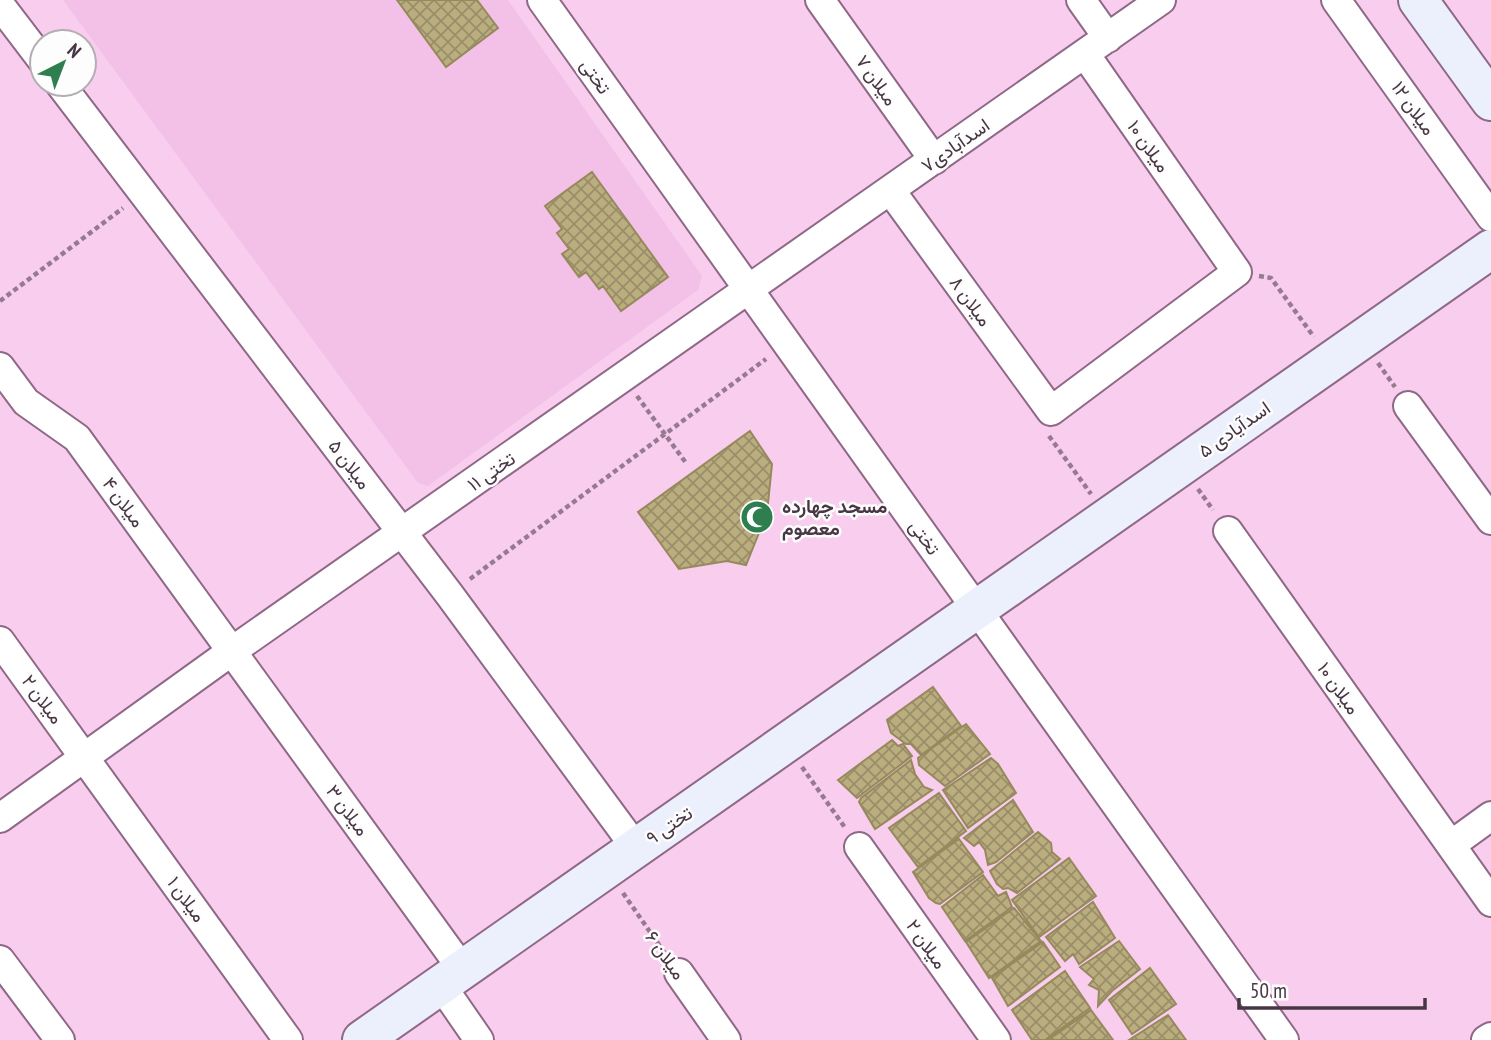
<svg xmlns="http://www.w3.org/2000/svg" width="1491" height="1040" font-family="'PT Sans Narrow',Vazirmatn,sans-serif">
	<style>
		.built { fill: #f3c1e8 }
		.building { fill: url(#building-cross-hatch); stroke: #96895c; stroke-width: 2 }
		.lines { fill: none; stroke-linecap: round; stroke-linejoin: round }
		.street-casing { stroke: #8e6886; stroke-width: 32 }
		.secondary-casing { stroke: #8e6886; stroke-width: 42 }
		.path { stroke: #977a90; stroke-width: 4.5; stroke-dasharray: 5 3.5; stroke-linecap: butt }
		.street { stroke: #fff; stroke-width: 28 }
		.secondary { stroke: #eceffc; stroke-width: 38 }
		.labels { text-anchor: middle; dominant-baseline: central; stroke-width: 5; stroke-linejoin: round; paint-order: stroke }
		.street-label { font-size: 19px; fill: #473643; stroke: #fdfdfd }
		.poi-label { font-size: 19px; font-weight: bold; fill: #473643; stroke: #fdfdfd; text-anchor: start }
	</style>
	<defs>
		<pattern id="building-cross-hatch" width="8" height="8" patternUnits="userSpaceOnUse" patternTransform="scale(1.75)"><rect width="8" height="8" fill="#baad7e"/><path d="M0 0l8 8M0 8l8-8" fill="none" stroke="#998e69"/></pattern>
	</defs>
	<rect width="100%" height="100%" fill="#f8cdee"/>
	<path class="built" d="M 63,0 L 508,0 L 702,276 L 698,290 L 428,486 L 418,483 Z"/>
	<path class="building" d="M 397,0 L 477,0 L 498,28 L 446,67 Z
		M 592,172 L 668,277 L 621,311 L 603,286 L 599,289 L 586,272 L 579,277 L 562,254 L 569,249 L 557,233 L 562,229 L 545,206 Z
		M 750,431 L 772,464 L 767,513 L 746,565 L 727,561 L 679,569 L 638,512 Z
		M 933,687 L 961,726 L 921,755 L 911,744 L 906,744 L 891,733 L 887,720 Z
		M 966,724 L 990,754 L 945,786 L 919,765 L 918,758 Z
		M 892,740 L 898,746 L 903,744 L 912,756 L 857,798 L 838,780 Z
		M 991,758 L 998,764 L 1016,793 L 968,828 L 943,790 Z
		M 911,760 L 915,774 L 924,787 L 932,790 L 875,829 L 859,802 L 861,798 Z
		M 939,793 L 966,831 L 918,867 L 889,828 Z
		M 1013,800 L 1033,832 L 996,862 L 988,865 L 985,850 L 979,842 L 974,846 L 964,838 Z
		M 1038,832 L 1051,843 L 1052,852 L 1060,859 L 1017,893 L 1008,888 L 1003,889 L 997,884 L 990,871 Z
		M 959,839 L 983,872 L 940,904 L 936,903 L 929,898 L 913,872 Z
		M 1069,858 L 1096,896 L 1039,937 L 1012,900 Z
		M 983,875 L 998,896 L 1006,892 L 1012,907 L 965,941 L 942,907 Z
		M 1093,902 L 1115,938 L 1079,964 L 1073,954 L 1065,961 L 1046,937 Z
		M 1014,908 L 1041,941 L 989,978 L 966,942 Z
		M 1119,941 L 1140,969 L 1112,991 L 1098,1006 L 1099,990 L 1089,985 L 1094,979 L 1080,967 Z
		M 1043,942 L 1060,967 L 1008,1006 L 992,978 Z
		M 1150,968 L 1176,1004 L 1132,1034 L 1109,1000 Z
		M 1065,971 L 1090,1008 L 1045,1040 L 1032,1040 L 1012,1010 Z
		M 1091,1010 L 1113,1040 L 1048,1040 Z
		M 1168,1015 L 1186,1040 L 1129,1040 Z"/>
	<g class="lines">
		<defs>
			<path id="street" d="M 542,0 L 1284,1040
				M 820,0 L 934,160
				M 1081,0 L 1108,38
				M 1336,0 L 1491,217
				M 0,5 L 42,60
				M 60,84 L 449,594 L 636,848
				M 891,191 L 1051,411 L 1237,272 L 1085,54
				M 0,367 L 26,402 L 77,438 L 463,970
				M 1408,406 L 1491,520
				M 1228,531 L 1491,902
				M 0,641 L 288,1040
				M 0,818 L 232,651 L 1161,0
				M 1451,845 L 1491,816
				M 859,847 L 996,1040
				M 0,960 L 60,1040
				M 679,973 L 726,1040
				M 441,985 L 479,1040
				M 1486,1040 L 1491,1037"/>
			<path id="secondary" d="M 1418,0 L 1491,101
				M 362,1040 L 1491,249"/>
		</defs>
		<use href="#street" class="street-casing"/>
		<use href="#secondary" class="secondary-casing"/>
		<path class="path" d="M 1259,276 L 1271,278 L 1314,337
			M 0,301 L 123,208
			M 1378,363 L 1395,387
			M 637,396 L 686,463
			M 1049,436 L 1091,494
			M 1198,489 L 1213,510
			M 470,579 L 766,359
			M 802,767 L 846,829
			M 623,893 L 666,955"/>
		<use href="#street" class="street"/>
		<use href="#secondary" class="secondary"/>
	</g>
	<defs>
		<symbol id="mosque-disc" viewBox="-11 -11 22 22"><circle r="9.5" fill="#2e7e4f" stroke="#fdfdfd"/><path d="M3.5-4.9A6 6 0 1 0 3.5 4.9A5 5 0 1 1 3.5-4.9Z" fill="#fff"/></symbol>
	</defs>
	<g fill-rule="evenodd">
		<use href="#mosque-disc" x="738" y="498" width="38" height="38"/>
	</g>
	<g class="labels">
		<g class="street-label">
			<text transform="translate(596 76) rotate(55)">تختی</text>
			<text transform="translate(877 80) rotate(55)">میلان ۷</text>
			<text transform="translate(1414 108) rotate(55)">میلان ۱۲</text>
			<text transform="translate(955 145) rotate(-35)">اسدآبادی۷</text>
			<text transform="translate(1149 146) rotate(55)">میلان ۱۰</text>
			<text transform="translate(971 301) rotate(54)">میلان ۸</text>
			<text transform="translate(1234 429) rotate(-35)">اسدآیادی ۵</text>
			<text transform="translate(350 464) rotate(53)">میلان ۵</text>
			<text transform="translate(491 471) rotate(-35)">تختی ۱۱</text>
			<text transform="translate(124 502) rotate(54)">میلان ۴</text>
			<text transform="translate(925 537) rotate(54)">تختی</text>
			<text transform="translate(1339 688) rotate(55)">میلان ۱۰</text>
			<text transform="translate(43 699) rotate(54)">میلان ۲</text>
			<text transform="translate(348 810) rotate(54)">میلان ۳</text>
			<text transform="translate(669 825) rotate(-35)">تختی ۹</text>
			<text transform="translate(187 899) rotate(54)">میلان ۱</text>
			<text transform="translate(927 944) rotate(55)">میلان ۲</text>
			<text transform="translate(666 955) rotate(55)">میلان ۶</text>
		</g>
		<g class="poi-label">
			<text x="782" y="506">مسجد چهارده<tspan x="782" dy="22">معصوم</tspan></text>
		</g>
	</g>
	<g transform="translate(63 63) rotate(42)"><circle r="33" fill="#fdfdfd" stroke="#b4adb3" stroke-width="2"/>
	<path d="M0-5L12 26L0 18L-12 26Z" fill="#2e7e4f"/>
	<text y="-10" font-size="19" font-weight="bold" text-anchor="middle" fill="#473643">N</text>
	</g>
	<path d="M1239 998v10h186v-10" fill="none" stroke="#473643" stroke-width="3.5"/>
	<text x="1250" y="998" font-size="21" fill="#473643" stroke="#fdfdfd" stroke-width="5" paint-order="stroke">50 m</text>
</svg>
